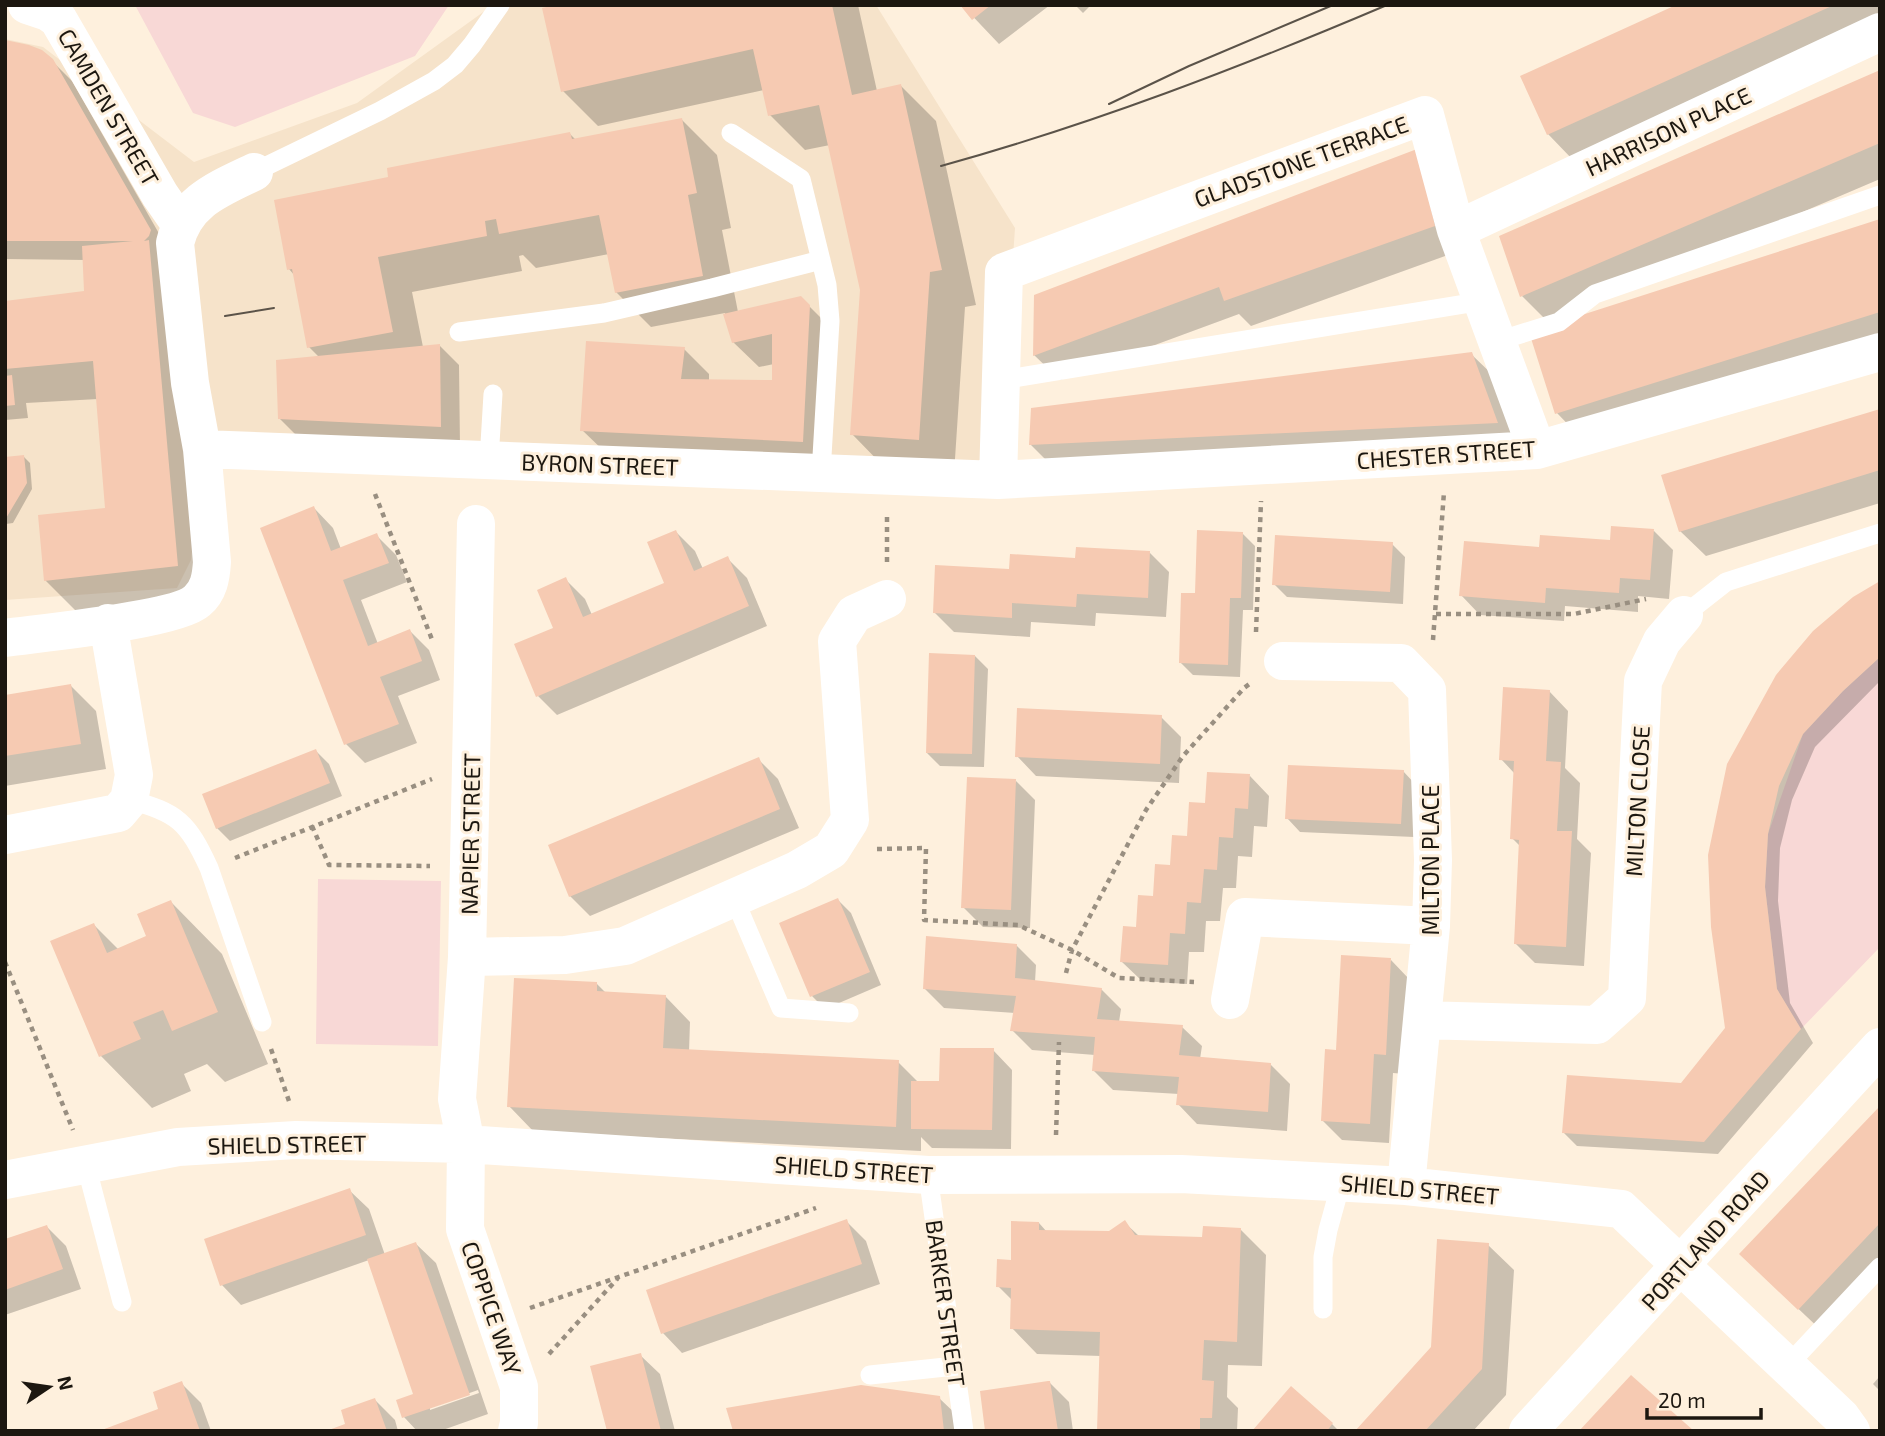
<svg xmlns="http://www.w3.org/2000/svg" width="1885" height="1436" font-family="'Exo 2',sans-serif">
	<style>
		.built { fill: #f6e3ca }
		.green { fill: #f8d8d6 }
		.shadow { fill: #0003; fill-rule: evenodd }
		.building { fill: #f6cab2 }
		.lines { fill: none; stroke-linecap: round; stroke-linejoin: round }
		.path { stroke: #998f81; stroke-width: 4.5; stroke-dasharray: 5 5; stroke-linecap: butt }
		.lane { stroke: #fff; stroke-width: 19 }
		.street { stroke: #fff; stroke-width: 38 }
		.secondary { stroke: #fff; stroke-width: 38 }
		.tram { stroke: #5b5349; stroke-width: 2 }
		.labels { text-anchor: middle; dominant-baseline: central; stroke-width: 6; stroke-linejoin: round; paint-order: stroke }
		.street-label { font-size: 23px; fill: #1c1710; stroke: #fef0dd }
	</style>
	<rect width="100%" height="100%" fill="#fef0dd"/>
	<path class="built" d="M 493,5 L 876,5 L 1015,228 L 998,480 L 202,449 L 191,560 L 177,588 L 5,600 L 5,39 L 43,47 L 194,162 L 357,103 Z"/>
	<path class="green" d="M 135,5 L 449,5 L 415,56 L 235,127 L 193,113 Z
		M 1880,657 L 1880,947 L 1801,1029 L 1777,989 L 1765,887 L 1768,834 L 1803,734 L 1843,691 Z
		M 318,879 L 441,881 L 438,1046 L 316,1044 Z"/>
	<path class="shadow" d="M 563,5 L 858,5 L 877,91 L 901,86 L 936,121 L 976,305 L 965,307 L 954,474 L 887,470 L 852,434 L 862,290 L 830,145 L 805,150 L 770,115 L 764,90 L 598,126 L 563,91 Z
		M 962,5 L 1050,5 L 999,44 Z
		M 1075,5 L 1091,5 L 1083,13 Z
		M 1681,5 L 1880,5 L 1880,21 L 1573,160 L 1548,134 Z
		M 5,42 L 52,61 L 72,81 L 169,251 L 213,601 L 81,616 L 45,580 L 107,510 L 98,399 L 26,403 L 28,418 L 5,420 L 5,302 L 86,293 L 85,260 L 5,259 Z
		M 1880,72 L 1880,179 L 1547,321 L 1522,296 Z
		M 682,120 L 717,155 L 731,228 L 722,230 L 738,312 L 809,306 L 835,332 L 828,467 L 608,455 L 582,430 L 684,349 L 709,374 L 709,381 L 774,381 L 774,364 L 759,367 L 733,342 L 725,313 L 651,327 L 616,292 L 609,254 L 536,268 L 523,255 L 519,256 L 522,271 L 412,292 L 423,347 L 440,346 L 459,365 L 460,446 L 299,438 L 279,418 L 320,358 L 309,347 L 295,276 L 289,269 L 390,179 L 570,134 L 576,140 Z
		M 1417,151 L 1459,251 L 1251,326 L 1239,314 L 1060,380 L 1034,355 Z
		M 1880,221 L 1880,345 L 1582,439 L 1557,413 Z
		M 1471,354 L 1497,379 L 1522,448 L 1056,470 L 1030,444 Z
		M 1880,411 L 1880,503 L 1706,556 L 1680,531 Z
		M 24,457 L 30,463 L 32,489 L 13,523 L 6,524 L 5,459 Z
		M 314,508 L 333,528 L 341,549 L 376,535 L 396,555 L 407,582 L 361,600 L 378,644 L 410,631 L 429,650 L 440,680 L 398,696 L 417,743 L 365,763 L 346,744 Z
		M 1654,531 L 1673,550 L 1669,599 L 1638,596 L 1638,612 L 1565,606 L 1564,621 L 1480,615 L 1461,595 L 1541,549 L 1612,542 Z
		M 676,532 L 695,551 L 703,569 L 727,558 L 747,578 L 767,626 L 557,715 L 538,696 L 555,629 L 565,579 L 585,599 L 592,615 L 666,584 Z
		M 1242,533 L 1255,546 L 1253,610 L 1243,610 L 1240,677 L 1193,675 L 1180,662 L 1197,595 Z
		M 1392,544 L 1405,557 L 1403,604 L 1287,597 L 1274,584 Z
		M 1150,553 L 1169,572 L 1166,617 L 1096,613 L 1095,626 L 1031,622 L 1030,637 L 954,632 L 935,613 L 1010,571 L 1077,560 Z
		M 1880,583 L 1880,681 L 1815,747 L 1792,800 L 1780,848 L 1778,901 L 1790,1003 L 1813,1043 L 1718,1154 L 1577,1146 L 1564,1133 L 1682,1085 L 1727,1028 L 1710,855 Z
		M 975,656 L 988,669 L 984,767 L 940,766 L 927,753 Z
		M 71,686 L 96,711 L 106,769 L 5,786 L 5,697 Z
		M 1549,691 L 1568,711 L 1565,768 L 1580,783 L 1577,839 L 1591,853 L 1584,966 L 1535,963 L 1515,943 L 1521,847 L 1512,838 L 1515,774 L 1501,759 Z
		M 1161,717 L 1181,737 L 1179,783 L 1036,776 L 1017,756 Z
		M 316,751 L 329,764 L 342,796 L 230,841 L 217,828 Z
		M 758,759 L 778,779 L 799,828 L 590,916 L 570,896 Z
		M 1403,771 L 1416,785 L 1414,837 L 1300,832 L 1287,818 Z
		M 1250,776 L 1269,796 L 1267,827 L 1254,826 L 1252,857 L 1238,856 L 1236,888 L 1223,888 L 1220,921 L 1206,921 L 1204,952 L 1189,952 L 1187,984 L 1142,981 L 1122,962 L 1138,929 L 1207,805 Z
		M 1016,781 L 1035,800 L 1030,928 L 983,927 L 963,907 Z
		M 838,900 L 851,913 L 881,985 L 825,1009 L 812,996 Z
		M 171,902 L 222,954 L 268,1064 L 225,1082 L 207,1064 L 184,1074 L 191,1091 L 152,1108 L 101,1056 L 94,925 L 119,950 L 149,937 Z
		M 1016,945 L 1036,965 L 1035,982 L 1101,989 L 1121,1009 L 1119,1022 L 1182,1027 L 1202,1046 L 1200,1059 L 1270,1064 L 1290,1084 L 1287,1131 L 1197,1124 L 1178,1104 L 1179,1094 L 1113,1090 L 1093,1070 L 1095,1055 L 1032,1050 L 1012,1030 L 1015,1013 L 944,1008 L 925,989 Z
		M 1391,960 L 1410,980 L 1405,1074 L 1393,1073 L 1389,1143 L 1342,1140 L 1323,1121 L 1338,1052 Z
		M 597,984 L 606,993 L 665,996 L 690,1022 L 689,1052 L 898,1062 L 919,1083 L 941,1083 L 993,1050 L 1012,1070 L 1011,1149 L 932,1148 L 921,1137 L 921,1151 L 534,1132 L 509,1106 Z
		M 1880,1108 L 1880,1275 L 1825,1334 L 1767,1279 Z
		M 349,1190 L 369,1209 L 385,1255 L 416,1244 L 436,1263 L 488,1414 L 440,1431 L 417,1431 L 404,1417 L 416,1395 L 369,1260 L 241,1305 L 222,1285 L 206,1240 ZM 478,1390 L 479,1393 L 430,1410 L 430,1407 Z
		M 846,1221 L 866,1241 L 880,1284 L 682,1353 L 663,1333 Z
		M 1124,1222 L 1139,1236 L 1204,1239 L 1240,1229 L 1266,1255 L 1262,1366 L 1228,1365 L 1227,1397 L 1238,1408 L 1237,1431 L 1098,1431 L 1101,1356 L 1037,1354 L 1012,1328 L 1013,1301 L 998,1286 L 1039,1223 L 1047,1232 L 1110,1233 Z
		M 47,1227 L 66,1246 L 81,1289 L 5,1315 L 5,1241 Z
		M 1488,1245 L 1514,1270 L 1506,1395 L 1473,1431 L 1358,1431 L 1432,1348 Z
		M 640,1355 L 660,1374 L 675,1431 L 609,1431 Z
		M 1880,1376 L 1880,1391 L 1873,1384 Z
		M 181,1383 L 201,1403 L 211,1431 L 103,1431 L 161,1410 Z
		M 1050,1383 L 1069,1402 L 1073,1431 L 987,1431 Z
		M 1291,1388 L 1332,1424 L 1339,1431 L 1254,1431 Z
		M 939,1398 L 959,1417 L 960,1431 L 735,1431 Z
		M 375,1400 L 395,1420 L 398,1431 L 330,1431 L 347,1425 Z"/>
	<path class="building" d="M 555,5 L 832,5 L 852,95 L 901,84 L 942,270 L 930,272 L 919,440 L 850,435 L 860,290 L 819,105 L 768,116 L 753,49 L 561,92 L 542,8 Z
		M 960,5 L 991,5 L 972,20 Z
		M 1676,5 L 1834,5 L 1547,135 L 1520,76 Z
		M 5,40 L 29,45 L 42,50 L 53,59 L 151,230 L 149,236 L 144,241 L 149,240 L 178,566 L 44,581 L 38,515 L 105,508 L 93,361 L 5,369 L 5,301 L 84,291 L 82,246 L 133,241 L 5,241 Z
		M 1880,70 L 1880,143 L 1520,297 L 1499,236 Z
		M 682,118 L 697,193 L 688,195 L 703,276 L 615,293 L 599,215 L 499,234 L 496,219 L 485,221 L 487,236 L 378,257 L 393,332 L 307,348 L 292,269 L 287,270 L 274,200 L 388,177 L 387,168 L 570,132 L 572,139 Z
		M 1417,149 L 1435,226 L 1224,301 L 1219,287 L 1033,356 L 1034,295 Z
		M 1880,219 L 1880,312 L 1555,414 L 1529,332 Z
		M 801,296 L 810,305 L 803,442 L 580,431 L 586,341 L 685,347 L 681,379 L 772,380 L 772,334 L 732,343 L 723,314 Z
		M 440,344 L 441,427 L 278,419 L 276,360 Z
		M 1472,352 L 1498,423 L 1029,445 L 1031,408 Z
		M 12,375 L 15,405 L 5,406 L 5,376 Z
		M 1880,409 L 1880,470 L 1679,532 L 1661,475 Z
		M 24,455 L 27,483 L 5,520 L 5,457 Z
		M 314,506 L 331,551 L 377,533 L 389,563 L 343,580 L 368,646 L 410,629 L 422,661 L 380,677 L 399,724 L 344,745 L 260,528 Z
		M 1611,526 L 1654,529 L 1650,580 L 1620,578 L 1619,593 L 1546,588 L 1545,603 L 1459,596 L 1464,541 L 1539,547 L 1540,535 L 1610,540 Z
		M 676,530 L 694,571 L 728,556 L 749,606 L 536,697 L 514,644 L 553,628 L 537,590 L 566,577 L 583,617 L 664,583 L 647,542 Z
		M 1197,530 L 1243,532 L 1241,598 L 1230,598 L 1228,665 L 1179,663 L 1181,593 L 1195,593 Z
		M 1275,535 L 1393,542 L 1390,592 L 1272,585 Z
		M 1076,547 L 1150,551 L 1148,598 L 1077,594 L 1076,607 L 1012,603 L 1012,618 L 933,613 L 935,565 L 1009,569 L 1010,554 L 1075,558 Z
		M 1880,581 L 1880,657 L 1843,691 L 1803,734 L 1779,786 L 1768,834 L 1765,887 L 1777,989 L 1801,1029 L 1704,1142 L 1562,1133 L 1567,1075 L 1681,1083 L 1725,1028 L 1711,927 L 1708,855 L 1727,764 L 1776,675 L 1813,631 L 1853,597 Z
		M 929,653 L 975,655 L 972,754 L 926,753 Z
		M 71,684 L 81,744 L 5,756 L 5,695 Z
		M 1503,687 L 1550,690 L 1546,761 L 1561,762 L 1557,831 L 1572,831 L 1566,947 L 1514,944 L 1519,840 L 1510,839 L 1514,761 L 1499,760 Z
		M 1017,708 L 1162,715 L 1160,764 L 1015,757 Z
		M 316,749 L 330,783 L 216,829 L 202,794 Z
		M 759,757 L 780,809 L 569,897 L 548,845 Z
		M 1288,765 L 1404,770 L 1401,824 L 1285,819 Z
		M 1207,772 L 1250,774 L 1248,809 L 1235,808 L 1233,838 L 1219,837 L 1217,870 L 1204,869 L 1201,903 L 1187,902 L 1185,934 L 1170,933 L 1168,965 L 1120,962 L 1123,926 L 1136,927 L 1138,895 L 1153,896 L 1155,864 L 1170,865 L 1172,835 L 1187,836 L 1189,802 L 1205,803 Z
		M 967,777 L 1016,779 L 1011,910 L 961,908 Z
		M 838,898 L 870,972 L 810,997 L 779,923 Z
		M 171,900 L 218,1012 L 172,1031 L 163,1010 L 133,1022 L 141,1039 L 99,1057 L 50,941 L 94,923 L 107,953 L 146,936 L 137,914 Z
		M 926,936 L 1017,944 L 1015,978 L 1102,988 L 1097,1019 L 1183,1025 L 1179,1055 L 1271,1063 L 1268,1112 L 1176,1105 L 1179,1077 L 1092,1071 L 1095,1037 L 1010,1031 L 1016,996 L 923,989 Z
		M 1341,955 L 1391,958 L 1386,1055 L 1374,1054 L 1370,1124 L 1321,1121 L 1325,1049 L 1336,1050 Z
		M 514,978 L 597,982 L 597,991 L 666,995 L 663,1048 L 899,1060 L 896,1127 L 507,1107 Z
		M 940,1048 L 994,1048 L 992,1130 L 911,1129 L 911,1081 L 939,1081 Z
		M 1880,1106 L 1880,1223 L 1798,1310 L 1739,1254 Z
		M 350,1188 L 366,1235 L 220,1286 L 204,1239 Z
		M 847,1219 L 862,1264 L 661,1334 L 646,1290 Z
		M 1125,1220 L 1135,1235 L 1202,1237 L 1203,1226 L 1241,1228 L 1237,1342 L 1204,1340 L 1202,1380 L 1214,1381 L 1212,1418 L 1200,1418 L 1200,1431 L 1097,1431 L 1100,1332 L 1010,1329 L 1011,1288 L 996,1287 L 997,1259 L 1011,1260 L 1011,1221 L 1039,1222 L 1039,1230 L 1109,1231 Z
		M 47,1225 L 63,1269 L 5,1290 L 5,1239 Z
		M 1437,1239 L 1489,1243 L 1482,1369 L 1425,1431 L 1355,1431 L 1431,1347 Z
		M 416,1242 L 470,1395 L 402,1418 L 396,1400 L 413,1394 L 367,1259 Z
		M 641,1353 L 661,1431 L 607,1431 L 590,1366 Z
		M 1631,1375 L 1694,1431 L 1579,1431 Z
		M 182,1381 L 200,1431 L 99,1431 L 158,1409 L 153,1392 Z
		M 1048,1381 L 1050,1381 L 1058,1431 L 985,1431 L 980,1391 Z
		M 861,1385 L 940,1396 L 944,1431 L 733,1431 L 726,1408 Z
		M 1291,1386 L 1333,1423 L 1327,1431 L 1252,1431 Z
		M 375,1398 L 387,1431 L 326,1431 L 345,1424 L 341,1410 Z"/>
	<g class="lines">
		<path class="path" d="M 375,494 L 433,642
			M 887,562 L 887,512
			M 1436,614 L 1574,614 L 1646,599
			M 1256,632 L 1261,501
			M 1433,640 L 1444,492
			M 312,826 L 329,865 L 430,866
			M 877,849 L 926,848 L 924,920 L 1018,925 L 1072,950 L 1119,978 L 1194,982
			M 235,858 L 432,779
			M 5,962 L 73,1130
			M 1066,973 L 1072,950 L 1146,810 L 1183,756 L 1244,688 L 1252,682
			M 271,1049 L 290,1104
			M 1056,1135 L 1059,1042
			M 530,1308 L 816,1208
			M 549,1354 L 618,1278"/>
		<path class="lane" d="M 731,133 L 801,179 L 827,285 L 830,321 L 821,473
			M 254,172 L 380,111 L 434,81 L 455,65 L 472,45 L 500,5
			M 459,332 L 604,313 L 712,288 L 821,260
			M 1498,341 L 1559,322 L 1595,294 L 1880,195
			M 1001,380 L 1483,301
			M 489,460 L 493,394
			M 1684,615 L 1726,582 L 1880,533
			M 129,800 C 178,812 188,823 209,868 L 262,1022
			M 734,898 L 781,1008 L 849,1013
			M 86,1165 L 122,1302
			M 928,1175 L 964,1431
			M 1323,1309 L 1323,1257 L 1328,1230 L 1341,1183
			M 1787,1366 L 1880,1267
			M 870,1375 L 955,1366"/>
		<path class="street" d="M 27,5 L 48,12 L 58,19 L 160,195 L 180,224
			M 1456,230 L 1880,32
			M 202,449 L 998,480 L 1537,450 L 1880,352
			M 998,480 L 1004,272 L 1425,115 L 1456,230 L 1537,450
			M 476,524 L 467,957 L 457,1099 L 466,1144 L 465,1229 L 519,1387 L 519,1423 L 517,1431
			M 5,638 C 40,633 176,620 197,601 C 209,591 211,577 212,562 L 202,449 L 190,383 L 175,243 C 185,201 219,189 254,172
			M 1283,661 L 1401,663 L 1427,690 L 1433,860 L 1431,926 L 1406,1186
			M 5,835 L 118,813 L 129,800 L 134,775 L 108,623
			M 467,957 L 565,955 L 625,946 L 797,870 L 831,850 L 850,820 L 837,641 L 854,614 L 887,599
			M 1230,1000 L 1245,917 L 1431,926
			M 1422,1020 L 1597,1025 L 1627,998 L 1643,681 L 1662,641 L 1684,615
			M 5,1180 L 178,1147 L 296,1140 L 466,1144 L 928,1175 L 1181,1174 L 1406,1186 L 1621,1209 L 1841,1417 L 1851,1431"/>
		<path class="secondary" d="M 1528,1431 L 1880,1047"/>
		<path class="tram" d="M 1109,104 L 1189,66 L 1333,5
			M 941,166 C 1093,124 1241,67 1387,5
			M 225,316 L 274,308"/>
	</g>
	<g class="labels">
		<g class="street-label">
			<text transform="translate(109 107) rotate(60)">CAMDEN STREET</text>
			<text transform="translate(1668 131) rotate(-25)">HARRISON PLACE</text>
			<text transform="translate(1301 161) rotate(-20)">GLADSTONE TERRACE</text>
			<text transform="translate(1446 454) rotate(-4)">CHESTER STREET</text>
			<text transform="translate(600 464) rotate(2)">BYRON STREET</text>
			<text transform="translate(1637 801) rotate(-87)">MILTON CLOSE</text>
			<text transform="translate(470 834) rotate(-89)">NAPIER STREET</text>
			<text transform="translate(1430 860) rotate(-90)">MILTON PLACE</text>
			<text transform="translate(287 1144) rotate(-1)">SHIELD STREET</text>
			<text transform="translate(854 1169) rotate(4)">SHIELD STREET</text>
			<text transform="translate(1420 1189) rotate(5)">SHIELD STREET</text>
			<text transform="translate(1705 1240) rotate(-48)">PORTLAND ROAD</text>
			<text transform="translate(946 1303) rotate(82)">BARKER STREET</text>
			<text transform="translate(492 1308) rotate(71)">COPPICE WAY</text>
		</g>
	</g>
	<rect width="1885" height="1436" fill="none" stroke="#1c1710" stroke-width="14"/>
	<g transform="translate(49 1387) rotate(77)" stroke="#fef0dd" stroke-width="5" paint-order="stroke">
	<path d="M0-5L12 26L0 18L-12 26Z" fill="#1c1710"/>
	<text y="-10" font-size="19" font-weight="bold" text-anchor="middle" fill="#1c1710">N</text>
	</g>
	<path d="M1647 1408v10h114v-10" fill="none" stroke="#1c1710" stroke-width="3.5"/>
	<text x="1658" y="1408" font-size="21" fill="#1c1710" stroke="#fef0dd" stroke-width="5" paint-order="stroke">20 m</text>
</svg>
